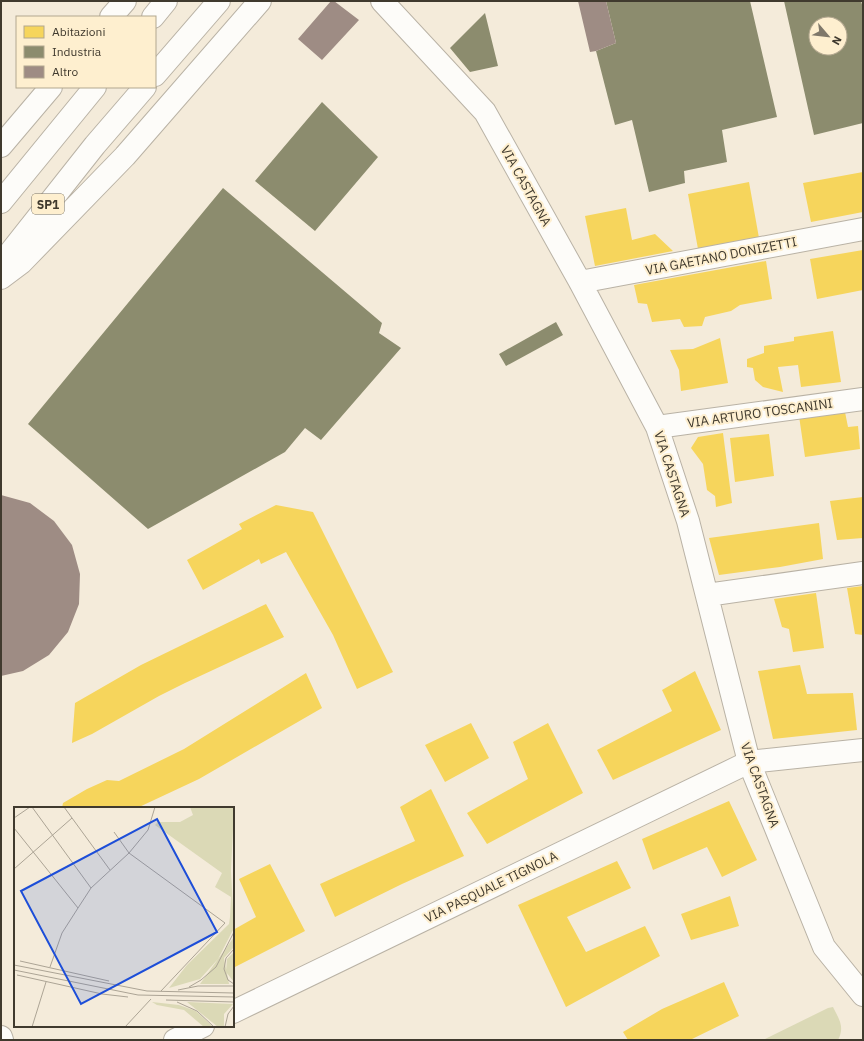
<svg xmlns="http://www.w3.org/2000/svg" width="864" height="1041" font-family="'IBM Plex Sans',sans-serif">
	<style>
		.green { fill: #dbd9b6 }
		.homes { fill: #f6d55c }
		.industry { fill: #8c8c6e; fill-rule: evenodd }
		.building { fill: #9e8c84 }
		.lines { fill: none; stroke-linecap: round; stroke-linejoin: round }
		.minor-casing { stroke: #b9b2a5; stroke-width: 24 }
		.highway-casing { stroke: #b9b2a5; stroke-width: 24 }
		.minor { stroke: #fdfcf9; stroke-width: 22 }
		.highway { stroke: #fdfcf9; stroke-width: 22 }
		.labels { text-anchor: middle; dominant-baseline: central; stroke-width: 4; stroke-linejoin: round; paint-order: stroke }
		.shield { fill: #feefcf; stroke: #79705e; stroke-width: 1 }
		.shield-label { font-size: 12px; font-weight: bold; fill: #403a2e }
		.street-label { font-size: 13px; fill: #403a2e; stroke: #feefcf }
		.inset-road { fill: none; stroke: #aca495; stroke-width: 1 }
		.view { fill: #1d4ed8; fill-opacity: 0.15; stroke: #1d4ed8; stroke-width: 2 }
		.inset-edge { fill: none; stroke: #403a2e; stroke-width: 2 }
	</style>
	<rect width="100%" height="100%" fill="#f4ebda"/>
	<path class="green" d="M 833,1007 C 839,1019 845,1027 838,1040 L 763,1040 L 828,1008 Z"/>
	<path class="homes" d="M 863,172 L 863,212 L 811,222 L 803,183 Z
		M 749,182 L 759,238 L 698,249 L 688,194 Z
		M 626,208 L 632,240 L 655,234 L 673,251 L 595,266 L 585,216 Z
		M 863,250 L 863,290 L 817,299 L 810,259 Z
		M 766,261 L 772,299 L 740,305 L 731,311 L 705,317 L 702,326 L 684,327 L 680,319 L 652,322 L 647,304 L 638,303 L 634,285 Z
		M 833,331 L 841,382 L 801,387 L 798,365 L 778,367 L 783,392 L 763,387 L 755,380 L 753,368 L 747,367 L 747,359 L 764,353 L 764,346 L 794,341 L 794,337 Z
		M 720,338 L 728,383 L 681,391 L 679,370 L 670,350 L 693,349 Z
		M 845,412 L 848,427 L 858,426 L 860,449 L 805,457 L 799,416 Z
		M 723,433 L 732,503 L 716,507 L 715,496 L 707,490 L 703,464 L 691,448 L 698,437 Z
		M 769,434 L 774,476 L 735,482 L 730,438 Z
		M 863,497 L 863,538 L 837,540 L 830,501 Z
		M 276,505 L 313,512 L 393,672 L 357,689 L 333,635 L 286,552 L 261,564 L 259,559 L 203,590 L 187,560 L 242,529 L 239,524 Z
		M 819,523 L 823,559 L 780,567 L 719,575 L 709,538 Z
		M 863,586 L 863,635 L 855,634 L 847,588 Z
		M 816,593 L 824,648 L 793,652 L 789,629 L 782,627 L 774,599 Z
		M 266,604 L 284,637 L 185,683 L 159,696 L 92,734 L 72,743 L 75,703 L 141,665 Z
		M 800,665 L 807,694 L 853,693 L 857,730 L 773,739 L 758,671 Z
		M 695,671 L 721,730 L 613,780 L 597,750 L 672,711 L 662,690 Z
		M 306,673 L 322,708 L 199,779 L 137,808 L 62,808 L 63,803 L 87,789 L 107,780 L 119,781 L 184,749 Z
		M 471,723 L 489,758 L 445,782 L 425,745 Z
		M 548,723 L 583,793 L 487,844 L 467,813 L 528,779 L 513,742 Z
		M 431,789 L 464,856 L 402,884 L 335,917 L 320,884 L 415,841 L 400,807 Z
		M 729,801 L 757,860 L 722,877 L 707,847 L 653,870 L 642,839 Z
		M 617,861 L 631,888 L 567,917 L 586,952 L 645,926 L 660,956 L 566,1007 L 518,905 Z
		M 270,864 L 305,931 L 233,968 L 233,930 L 256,917 L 239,879 Z
		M 730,896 L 739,926 L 691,940 L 681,914 Z
		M 724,982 L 739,1016 L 690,1040 L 628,1040 L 623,1032 L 662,1009 Z"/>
	<path class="industry" d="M 606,1 L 750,1 L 777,117 L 722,130 L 727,162 L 684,171 L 685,183 L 649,192 L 632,120 L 615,125 L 596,51 L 616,43 Z
		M 784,1 L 861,1 L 863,8 L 863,123 L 814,135 ZM 816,24 L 840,24 L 840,48 L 816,48 Z
		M 485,13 L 498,66 L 470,72 L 450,48 Z
		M 322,102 L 378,157 L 315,231 L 255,181 Z
		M 223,188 L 382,323 L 379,333 L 401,348 L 321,440 L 305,428 L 285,452 L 148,529 L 28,424 Z
		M 556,322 L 563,335 L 506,366 L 499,354 Z"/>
	<path class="building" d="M 331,1 L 334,1 L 359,20 L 322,60 L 298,39 Z
		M 578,1 L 606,1 L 616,43 L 596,51 L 590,52 Z
		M 1,495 L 30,503 L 54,521 L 72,545 L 80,574 L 79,604 L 68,632 L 49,655 L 23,671 L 1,676 Z"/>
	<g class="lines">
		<defs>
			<path id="minor" d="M 382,1 L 485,112 L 580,282 L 657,427 L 688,521 L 749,762 L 824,947 L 863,995
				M 580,282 L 863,229
				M 657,427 L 863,399
				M 707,595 L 863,573
				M 233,1012 L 749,762 L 863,750
				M 1,1037 L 2,1040
				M 175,1040 L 203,1026"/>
			<path id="highway" d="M 111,17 L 125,1
				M 153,17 L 166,1
				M 155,75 L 219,1
				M 1,146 L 51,87
				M 1,202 L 95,87
				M 1,264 L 95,145 L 145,87
				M 1,278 L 21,263 L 125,156 L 260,1"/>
		</defs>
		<use href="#minor" class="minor-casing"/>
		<use href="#highway" class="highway-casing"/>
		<use href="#minor" class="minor"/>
		<use href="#highway" class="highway"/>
	</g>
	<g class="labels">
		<rect class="shield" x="32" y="194" width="32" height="20" rx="3"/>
		<g class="shield-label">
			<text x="48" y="204">SP1</text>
		</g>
		<g class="street-label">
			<text transform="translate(526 186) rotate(61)">VIA CASTAGNA</text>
			<text transform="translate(721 256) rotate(-11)">VIA GAETANO DONIZETTI</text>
			<text transform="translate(760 413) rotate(-8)">VIA ARTURO TOSCANINI</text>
			<text transform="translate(672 474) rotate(72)">VIA CASTAGNA</text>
			<text transform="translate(760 785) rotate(70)">VIA CASTAGNA</text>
			<text transform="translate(491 887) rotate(-26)">VIA PASQUALE TIGNOLA</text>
		</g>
	</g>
	<g transform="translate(14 807)">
		<rect width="220" height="220" fill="#f4ebda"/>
		<path d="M 176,0 L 220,0 L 217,64 L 220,121 L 204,152 L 186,172 L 155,181 L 173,158 L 215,117 L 216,110 L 217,90 L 201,80 L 208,66 L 141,18 L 144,15 L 166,15 L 179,8 ZM 220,130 L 220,140 L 210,151 L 215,177 L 186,177 ZM 220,145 L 220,175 L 212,165 L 213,152 ZM 138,195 L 165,198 L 182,204 L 199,220 L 190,220 L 170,203 L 143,198 ZM 173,195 L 219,197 L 210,207 L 210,220 L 204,220 Z" fill="#dbd9b6"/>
		<path class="inset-road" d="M 18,0 L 77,81M 50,0 L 96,63M 0,11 L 16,0M 0,21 L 64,101M 100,25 L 115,46 L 211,116 L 147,184M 220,51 L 220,74M 0,62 L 58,11M 220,142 L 212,151 L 210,162 L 214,173 L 220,177M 6,154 L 95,174M 0,158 L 133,184 L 220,186M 36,160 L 48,126 L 64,101 L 77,81 L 115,46 L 134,23 L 141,0M 0,163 L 124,188 L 220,190M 3,168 L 88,187 L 114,190M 175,180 L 187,173 L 202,160 L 220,125M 164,183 L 184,179 L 220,179M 152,193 L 220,195M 163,195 L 183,204 L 200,220M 18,220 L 32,175M 111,220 L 137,192M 211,220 L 214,207 L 220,199"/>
		<path class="view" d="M 143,12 L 203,125 L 67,197 L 7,84 Z"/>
		<rect width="220" height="220" class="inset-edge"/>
	</g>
	<rect width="864" height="1041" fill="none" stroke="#403a2e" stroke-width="4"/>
	<rect x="16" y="16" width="140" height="72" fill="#feefcf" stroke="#b2a78f"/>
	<rect x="24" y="26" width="20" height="12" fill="#f6d55c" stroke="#b2a78f"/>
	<text x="52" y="36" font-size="12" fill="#403a2e">Abitazioni</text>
	<rect x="24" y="46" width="20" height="12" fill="#8c8c6e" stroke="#b2a78f"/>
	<text x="52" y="56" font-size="12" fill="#403a2e">Industria</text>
	<rect x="24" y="66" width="20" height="12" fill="#9e8c84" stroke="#b2a78f"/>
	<text x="52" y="76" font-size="12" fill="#403a2e">Altro</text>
	<g transform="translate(828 36) rotate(118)"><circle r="19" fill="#feefcf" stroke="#b2a78f"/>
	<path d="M0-3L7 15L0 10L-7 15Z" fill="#7f786a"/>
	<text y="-6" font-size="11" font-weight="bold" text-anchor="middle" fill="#403a2e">N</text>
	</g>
</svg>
